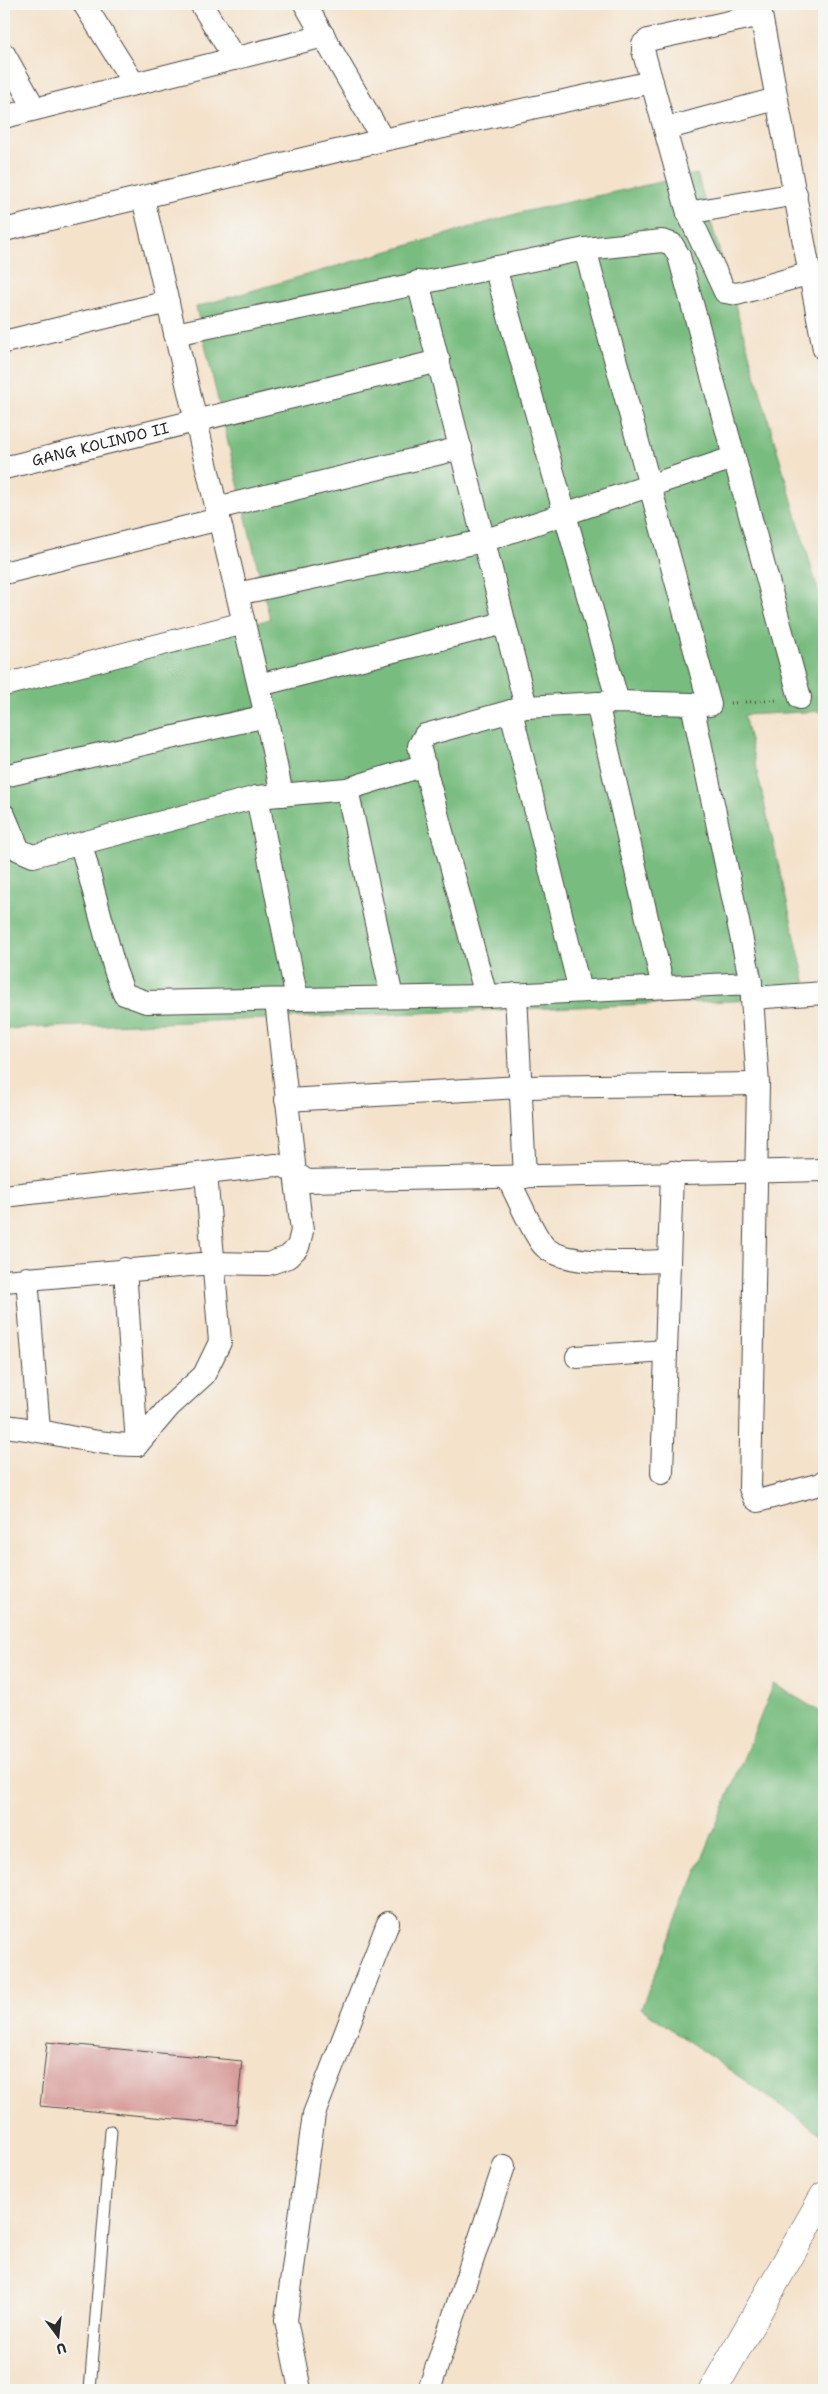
<svg xmlns="http://www.w3.org/2000/svg" width="828" height="2394" font-family="'Shantell Sans',sans-serif">
	<style>
		.forest { fill: #78bc7f; stroke: #527455 }
		.building { fill: #d89e9c }
		.lines { fill: none; stroke-linecap: round; stroke-linejoin: round }
		.service-casing { stroke: #494643; stroke-width: 13 }
		.minor-casing { stroke: #494643; stroke-width: 24 }
		.tertiary-casing { stroke: #494643; stroke-width: 29 }
		.path { stroke: #494643; stroke-width: 3; stroke-dasharray: 1 4; stroke-linecap: butt }
		.service { stroke: #fff; stroke-width: 11 }
		.minor { stroke: #fff; stroke-width: 22 }
		.tertiary { stroke: #fff; stroke-width: 28 }
		.labels { text-anchor: middle; dominant-baseline: central; stroke-width: 4; stroke-linejoin: round; paint-order: stroke }
		.street-label { font-size: 15px; fill: #2b2b2b; stroke: #f6f6f2 }
	</style>
	<rect width="100%" height="100%" fill="#f6f6f2"/>
	<filter id="ink" filterUnits="userSpaceOnUse"><feTurbulence type="fractalNoise" baseFrequency=".02" numOctaves="2"/><feDisplacementMap in="SourceGraphic" scale="10" xChannelSelector="R" yChannelSelector="G"/><feConvolveMatrix kernelMatrix="1 2 1 2 8 2 1 2 1" color-interpolation-filters="sRGB"/></filter>
	<filter id="wash" filterUnits="userSpaceOnUse"><feTurbulence type="fractalNoise" baseFrequency=".0096" numOctaves="4" result="noise"/><feDisplacementMap in="SourceGraphic" scale="20" xChannelSelector="R" yChannelSelector="G"/><feGaussianBlur stdDeviation="1.12" result="paint"/><feColorMatrix in="noise" values="0 0 0 0 0 0 0 0 0 0 0 0 0 0 0 0 0 1.4 0 .05"/><feComposite in="paint" operator="in"/></filter>
	<g filter="url(#wash)">
		<rect width="100%" height="100%" fill="#f4e2cb"/>
		<path class="forest" d="M 697,174 L 824,611 L 824,711 L 744,715 L 809,998 L 4,1029 L 4,693 L 270,619 L 196,307 L 523,212 Z
			M 774,1684 L 824,1714 L 824,2136 L 641,2008 Z"/>
		<g id="blocks">
			<path class="building" d="M 47,2042 L 242,2061 L 236,2125 L 40,2106 Z"/>
		</g>
	</g>
	<g filter="url(#ink)">
		<use href="#blocks" fill-opacity="0" stroke="#494643" stroke-width="1"/>
		<g class="lines">
			<defs>
				<path id="service" d="M 90,2390 L 111,2131"/>
				<g id="minor">
					<path d="M 84,4 L 134,84"/>
					<path d="M 201,4 L 235,59"/>
					<path d="M 305,4 L 383,140"/>
					<path d="M 759,4 L 824,349"/>
					<path d="M 761,15 L 648,40 L 643,44 L 643,50 L 688,213 L 725,292 L 737,294 L 811,273"/>
					<path d="M 4,54 L 35,109"/>
					<path d="M 4,117 L 324,36"/>
					<path d="M 665,129 L 776,99"/>
					<path d="M 143,198 L 266,716 L 282,795"/>
					<path d="M 688,213 L 796,194"/>
					<path d="M 4,230 L 383,140 L 652,82"/>
					<path d="M 585,249 L 710,705"/>
					<path d="M 495,267 L 618,702"/>
					<path d="M 418,282 L 526,707"/>
					<path d="M 175,334 L 585,249 L 662,241 L 672,244 L 679,256 L 800,698"/>
					<path d="M 4,342 L 168,302"/>
					<path id="s1" d="M 4,468 L 439,361"/>
					<path d="M 217,508 L 461,448"/>
					<path d="M 4,573 L 219,519"/>
					<path d="M 237,594 L 483,541 L 733,458"/>
					<path d="M 4,685 L 244,623"/>
					<path d="M 259,685 L 504,623"/>
					<path d="M 597,703 L 663,987"/>
					<path d="M 511,711 L 580,991"/>
					<path d="M 4,776 L 266,716"/>
					<path d="M 347,789 L 392,997"/>
					<path d="M 4,815 L 19,850 L 33,856 L 257,797 L 347,789 L 425,765"/>
					<path d="M 81,844 L 115,970 L 124,994 L 146,1002 L 297,999 L 257,797"/>
					<path d="M 516,994 L 525,1177"/>
					<path d="M 486,996 L 419,746 L 425,735 L 526,707 L 618,702 L 692,704 L 751,983"/>
					<path d="M 752,998 L 824,993"/>
					<path d="M 297,999 L 486,996 L 751,983 L 758,1084 L 750,1488 L 754,1498 L 758,1501 L 820,1484 L 824,1481"/>
					<path d="M 276,1001 L 295,1173 L 307,1181 L 824,1170"/>
					<path d="M 286,1100 L 521,1087 L 758,1084"/>
					<path d="M 507,1177 C 517,1195 531,1230 543,1245 C 562,1268 641,1261 669,1261"/>
					<path d="M 4,1196 L 276,1165 L 286,1167 L 295,1173 L 302,1231 L 298,1247 L 288,1257 L 268,1264 L 213,1263 L 4,1281"/>
					<path d="M 125,1269 L 137,1445"/>
					<path d="M 27,1278 L 39,1430"/>
					<path d="M 577,1357 L 666,1351"/>
					<path d="M 4,1426 C 48,1430 92,1445 137,1445 L 169,1407 L 204,1375 L 220,1342 L 206,1173"/>
					<path d="M 662,1473 L 672,1172"/>
					<path d="M 300,2390 L 286,2320 L 314,2114 L 388,1923"/>
					<path d="M 429,2390 L 504,2166"/>
				</g>
				<path id="tertiary" d="M 713,2390 L 824,2196"/>
			</defs>
			<use href="#service" class="service-casing"/>
			<use href="#minor" class="minor-casing"/>
			<use href="#tertiary" class="tertiary-casing"/>
			<path class="path" d="M 730,703 L 779,700"/>
			<use href="#service" class="service"/>
			<use href="#minor" class="minor"/>
			<use href="#tertiary" class="tertiary"/>
		</g>
	</g>
	<g class="labels">
		<g class="street-label">
			<text stroke="none"><textPath href="#s1" startOffset="99">GANG KOLINDO II</textPath></text>
		</g>
	</g>
	<rect width="828" height="2394" fill="none" stroke="#f6f6f2" stroke-width="20"/>
	<g transform="translate(58 2336) rotate(165)" stroke="#f6f6f2" stroke-width="4" paint-order="stroke">
	<path d="M0-4L9 19L0 12L-9 19Z" fill="#2b2b2b"/>
	<text y="-8" font-size="14" font-weight="bold" text-anchor="middle" fill="#2b2b2b">U</text>
	</g>
</svg>
